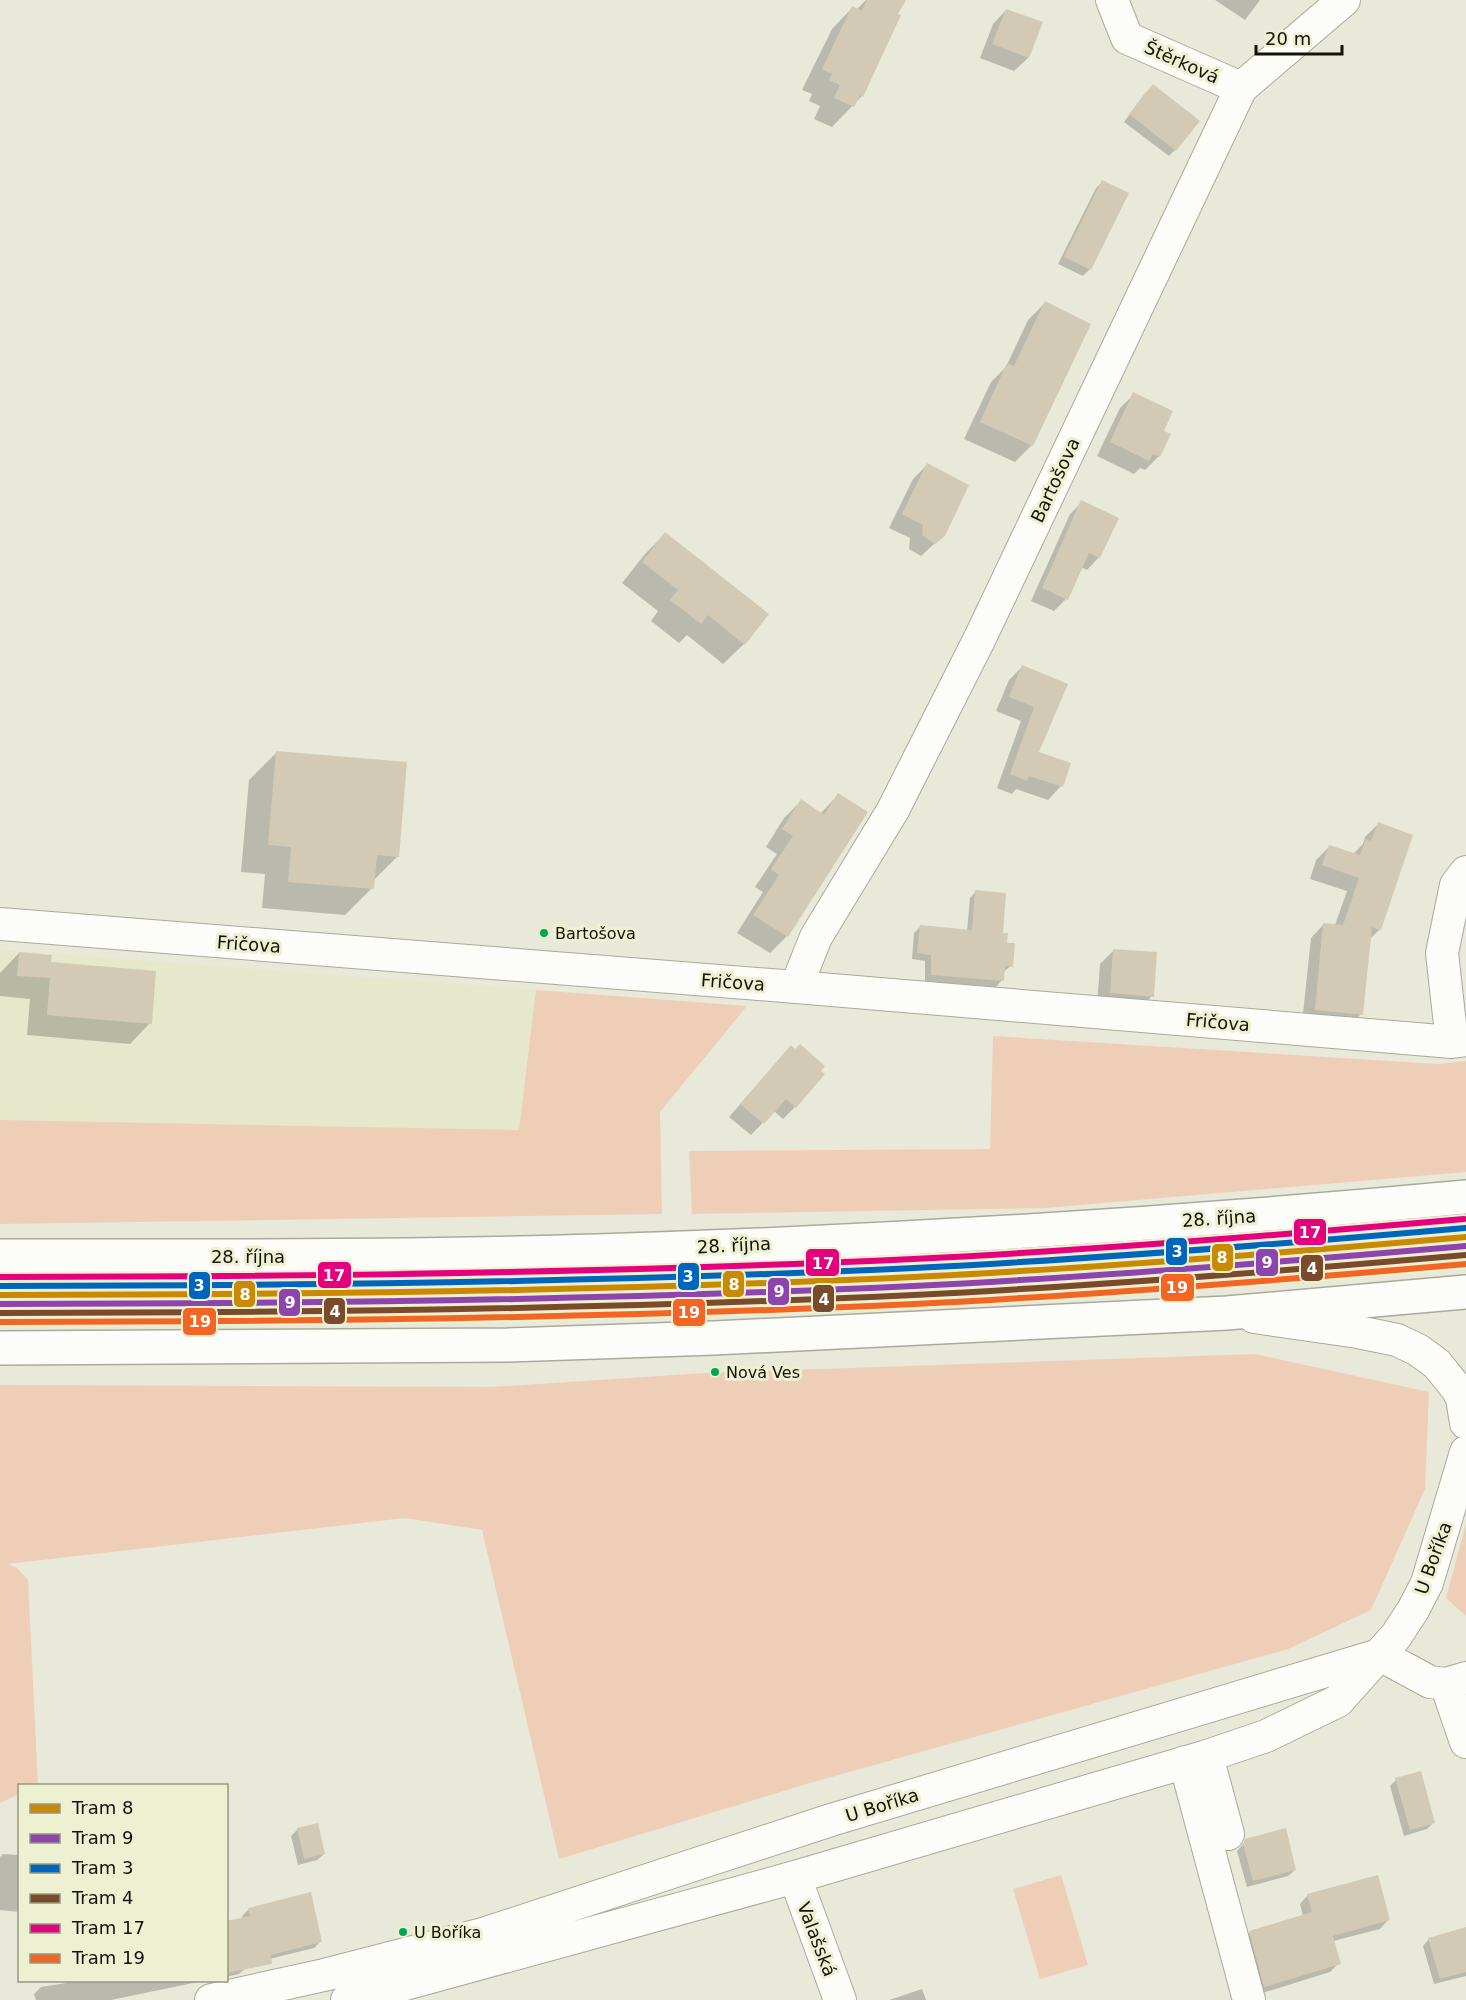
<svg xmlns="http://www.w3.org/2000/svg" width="1466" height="2000" font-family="'DejaVu Sans',sans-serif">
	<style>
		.built { fill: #e6e8cc }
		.green { fill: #efceb8 }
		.shadow { fill: #0003 }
		.building { fill: #d3cab5 }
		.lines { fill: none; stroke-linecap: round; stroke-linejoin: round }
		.minor-casing { stroke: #a9aa9d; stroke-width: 34 }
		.major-casing { stroke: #a9aa9d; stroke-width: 36 }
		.minor { stroke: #fcfcf9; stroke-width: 32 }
		.major { stroke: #fcfcf9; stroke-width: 33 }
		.tram-1-casing { stroke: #eef0d2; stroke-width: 10 }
		.tram-2-casing { stroke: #eef0d2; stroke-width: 10 }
		.tram-3-casing { stroke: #eef0d2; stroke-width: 10 }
		.tram-4-casing { stroke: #eef0d2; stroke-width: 10 }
		.tram-5-casing { stroke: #eef0d2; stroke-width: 10 }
		.tram-6-casing { stroke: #eef0d2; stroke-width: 10 }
		.tram-1 { stroke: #c98902; stroke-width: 6 }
		.tram-2 { stroke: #8e44ad; stroke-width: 6 }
		.tram-3 { stroke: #0065bd; stroke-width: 6 }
		.tram-4 { stroke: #7a4b2a; stroke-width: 6 }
		.tram-5 { stroke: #e5007d; stroke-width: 6 }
		.tram-6 { stroke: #f26522; stroke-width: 6 }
		.bus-dot { fill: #00a651; stroke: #eef0d2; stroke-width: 2 }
		.labels { text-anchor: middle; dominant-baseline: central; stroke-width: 6; stroke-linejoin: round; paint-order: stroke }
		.bus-label { font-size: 16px; fill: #131309; stroke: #eef0d2; text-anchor: start }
		.street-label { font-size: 18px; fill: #131309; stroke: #eef0d2 }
		.line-badge { stroke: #eef0d2; stroke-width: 2 }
		.badge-label { font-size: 16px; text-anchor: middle; font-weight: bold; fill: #fff }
	</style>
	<rect width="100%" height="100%" fill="#e8e9d9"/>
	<path class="built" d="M 0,950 L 536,990 L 519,1130 L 0,1120 Z"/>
	<path class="green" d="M 536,990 L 747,1006 L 660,1112 L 662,1214 L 0,1224 L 0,1120 L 519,1130 Z
		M 993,1036 L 1438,1064 L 1466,1061 L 1466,1172 L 1045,1208 L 692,1214 L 689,1151 L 990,1149 Z
		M 1255,1354 L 1429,1392 L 1425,1489 L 1371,1610 L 1288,1649 L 810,1783 L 559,1859 L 482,1530 L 405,1518 L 8,1564 L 17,1568 L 28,1580 L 38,1785 L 20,1786 L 19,1794 L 0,1803 L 0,1385 L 491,1387 L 704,1373 Z
		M 1466,1524 L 1466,1616 L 1446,1598 Z
		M 1061,1875 L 1088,1965 L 1040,1979 L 1013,1889 Z"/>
	<path class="shadow" d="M 866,0 L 900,0 L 862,96 L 832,127 L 814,119 L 820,106 L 809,101 L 812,94 L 802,90 L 832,29 L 852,8 L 856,10 Z
		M 1215,0 L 1260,0 L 1245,20 Z
		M 1006,10 L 1028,58 L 1014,71 L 980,58 L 993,24 Z
		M 1146,92 L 1175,150 L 1169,156 L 1124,122 Z
		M 1102,182 L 1090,269 L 1083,276 L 1058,264 L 1096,188 Z
		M 1045,303 L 1089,325 L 1032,445 L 1015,462 L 964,439 L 991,382 L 1006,367 L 1028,320 Z
		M 1134,394 L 1162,432 L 1159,456 L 1145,470 L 1140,468 L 1134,474 L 1097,456 L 1120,408 Z
		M 927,465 L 944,535 L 921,556 L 909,549 L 910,538 L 889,528 L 913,479 Z
		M 1082,502 L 1099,557 L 1087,570 L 1081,567 L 1066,599 L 1054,611 L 1031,601 L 1070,514 Z
		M 665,534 L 744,644 L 723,664 L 687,635 L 679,643 L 651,621 L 658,611 L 622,583 L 645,554 Z
		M 1023,666 L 1066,684 L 1037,753 L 1061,786 L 1048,800 L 1016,789 L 1012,794 L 997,788 L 1021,721 L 996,711 L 1009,680 Z
		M 276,753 L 398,856 L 373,881 L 372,888 L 345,915 L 262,908 L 265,874 L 241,872 L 249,780 Z
		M 838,795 L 787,936 L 770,953 L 737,933 L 763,892 L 755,887 L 777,854 L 766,847 L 784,818 L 801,801 L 820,814 Z
		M 1378,824 L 1380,929 L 1369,940 L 1361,1014 L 1348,1027 L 1302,1023 L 1311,938 L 1324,924 L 1335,925 L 1347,891 L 1310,879 L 1316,860 L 1330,846 L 1353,854 L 1363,844 L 1365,837 Z
		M 976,891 L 1001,934 L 1011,966 L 1003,972 L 1002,980 L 996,987 L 925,981 L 925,961 L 912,959 L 914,933 L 920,927 L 967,931 L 970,898 Z
		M 1114,950 L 1152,996 L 1138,1010 L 1097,1006 L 1100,964 Z
		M 19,953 L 50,964 L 150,1023 L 130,1044 L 27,1035 L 30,999 L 0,996 L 0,973 Z
		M 779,1060 L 795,1107 L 783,1119 L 774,1111 L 751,1135 L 729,1117 Z
		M 1396,1780 L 1434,1822 L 1427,1829 L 1404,1836 L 1390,1786 Z
		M 298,1829 L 324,1854 L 317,1860 L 298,1865 L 291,1836 Z
		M 1246,1841 L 1295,1870 L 1288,1876 L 1247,1887 L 1237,1851 Z
		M 3,1854 L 20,1855 L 20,1912 L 0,1910 L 0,1857 Z
		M 1308,1895 L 1388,1920 L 1380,1929 L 1333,1941 L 1339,1963 L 1330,1972 L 1256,1995 L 1241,1941 L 1250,1932 L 1303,1916 L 1300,1904 Z
		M 249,1909 L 321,1941 L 314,1948 L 245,1965 L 246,1968 L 239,1974 L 226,1977 L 226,1922 L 243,1919 L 242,1916 Z
		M 1466,1929 L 1466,1976 L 1434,1984 L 1423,1946 L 1429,1939 Z
		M 65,1980 L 208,1980 L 111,2000 L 36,2000 L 34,1994 L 41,1987 L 66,1983 Z
		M 922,1989 L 926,2000 L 889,2000 Z"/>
	<path class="building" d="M 867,0 L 906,0 L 898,14 L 901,15 L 863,97 L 860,95 L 854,107 L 834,98 L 840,85 L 829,80 L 832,74 L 822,69 L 852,6 L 862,11 Z
		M 1006,9 L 1043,22 L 1029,58 L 992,44 Z
		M 1153,84 L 1200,121 L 1176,151 L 1129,114 Z
		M 1102,180 L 1129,193 L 1091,270 L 1064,257 Z
		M 1045,301 L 1091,324 L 1033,446 L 980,422 L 1007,363 L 1014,366 Z
		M 1133,392 L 1173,411 L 1164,431 L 1171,434 L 1160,457 L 1153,454 L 1149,461 L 1110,442 Z
		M 927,463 L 969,485 L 945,536 L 935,544 L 922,535 L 923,525 L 902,514 Z
		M 1081,500 L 1119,518 L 1100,558 L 1089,553 L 1068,600 L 1042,588 Z
		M 665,532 L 769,614 L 745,645 L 708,615 L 701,624 L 670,600 L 678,590 L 642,562 Z
		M 1022,665 L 1068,684 L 1039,752 L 1071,763 L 1063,787 L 1029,776 L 1027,781 L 1010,774 L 1034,707 L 1009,697 Z
		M 276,751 L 407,762 L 399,857 L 377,855 L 374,889 L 288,882 L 291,847 L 268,845 Z
		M 838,793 L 868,812 L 788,937 L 753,915 L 779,875 L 771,869 L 793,836 L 782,829 L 801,799 L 824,815 Z
		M 1378,822 L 1413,835 L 1381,930 L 1372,927 L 1363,1015 L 1315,1010 L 1323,923 L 1343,925 L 1359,878 L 1322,865 L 1329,845 L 1360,855 L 1366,839 L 1371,841 Z
		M 975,890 L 1006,893 L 1003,933 L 1008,933 L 1007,943 L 1015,943 L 1013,967 L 1005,966 L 1004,981 L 931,975 L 931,955 L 917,953 L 920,925 L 972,930 Z
		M 1113,949 L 1157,952 L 1154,997 L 1110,993 Z
		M 19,952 L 52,955 L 51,962 L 156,971 L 152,1024 L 47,1015 L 50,978 L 17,976 Z
		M 800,1044 L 825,1066 L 821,1071 L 825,1074 L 796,1108 L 786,1099 L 764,1124 L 740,1104 L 791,1045 L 795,1049 Z
		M 1421,1771 L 1435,1823 L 1410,1830 L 1395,1778 Z
		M 318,1823 L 325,1854 L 304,1859 L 297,1828 Z
		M 1286,1828 L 1296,1870 L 1253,1881 L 1243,1844 L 1245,1839 Z
		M 1378,1875 L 1390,1920 L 1333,1936 L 1341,1964 L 1264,1987 L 1249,1931 L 1312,1912 L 1307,1894 Z
		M 311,1892 L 322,1942 L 271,1955 L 272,1964 L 226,1973 L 226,1921 L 250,1916 L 248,1908 Z
		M 1466,1927 L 1466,1972 L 1440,1979 L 1428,1938 Z"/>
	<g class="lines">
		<defs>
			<path id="minor" d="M 1112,0 L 1127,38 L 1241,88
				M 0,924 L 796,987 L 1452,1042 L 1466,1040
				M 796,987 L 816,937 L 893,810 L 980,638 L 1241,88 L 1344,0
				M 1452,1042 L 1442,953 L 1456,885 L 1466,872
				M 1254,1317 L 1358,1332 L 1397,1340 L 1418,1350 L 1437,1364 L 1457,1389 L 1462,1398 L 1466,1423
				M 1380,1655 L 1430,1682 L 1446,1684 L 1466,1678
				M 1446,1684 L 1466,1742
				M 1207,1756 L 1228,1834
				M 1185,1762 L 1249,2000
				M 795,1877 L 840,2000
				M 211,2000 L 324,1975 L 483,1934 L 831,1820 L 1379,1655
				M 347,2000 L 795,1877 L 1207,1756 L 1266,1736 L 1338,1701 L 1396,1636 L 1413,1610 L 1427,1583 L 1466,1452"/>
			<path id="major" d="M 0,1256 C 199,1256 398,1257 597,1251 C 887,1242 1177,1224 1466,1197
				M 0,1348 L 508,1345 L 714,1338 L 1227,1313 L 1466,1292"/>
		</defs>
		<use href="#minor" class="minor-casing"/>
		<use href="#major" class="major-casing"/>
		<use href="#minor" class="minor"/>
		<use href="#major" class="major"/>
		<defs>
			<path id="tram-1" d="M 0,1295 C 305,1295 610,1291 914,1277 C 1099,1268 1282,1253 1466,1237"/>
			<path id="tram-2" d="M 0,1304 C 305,1304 610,1300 914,1286 C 1099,1277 1282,1262 1466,1246"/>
			<path id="tram-3" d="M 0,1286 C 305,1286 609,1282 914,1268 C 1098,1259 1282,1244 1465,1228"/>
			<path id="tram-4" d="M 0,1313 C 305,1313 610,1309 914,1295 C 1099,1286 1282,1271 1466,1255"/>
			<path id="tram-5" d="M 0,1277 C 305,1277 609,1273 913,1259 C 1097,1250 1281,1235 1464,1219"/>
			<path id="tram-6" d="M 0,1322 C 305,1322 610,1318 914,1304 C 1099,1295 1282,1280 1466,1264"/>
		</defs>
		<use href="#tram-1" class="tram-1-casing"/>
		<use href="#tram-2" class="tram-2-casing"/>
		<use href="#tram-3" class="tram-3-casing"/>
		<use href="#tram-4" class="tram-4-casing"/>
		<use href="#tram-5" class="tram-5-casing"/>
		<use href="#tram-6" class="tram-6-casing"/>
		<use href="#tram-1" class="tram-1"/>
		<use href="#tram-2" class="tram-2"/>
		<use href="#tram-3" class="tram-3"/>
		<use href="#tram-4" class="tram-4"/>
		<use href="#tram-5" class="tram-5"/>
		<use href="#tram-6" class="tram-6"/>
	</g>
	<g class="bus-dot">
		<circle cx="544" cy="933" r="5"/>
		<circle cx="715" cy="1372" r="5"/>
		<circle cx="403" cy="1932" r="5"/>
	</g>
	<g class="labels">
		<g class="bus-label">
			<text x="555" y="933">Bartošova</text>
			<text x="726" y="1372">Nová Ves</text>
			<text x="414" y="1932">U Boříka</text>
		</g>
		<g class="street-label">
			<text transform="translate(1182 62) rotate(24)">Štěrková</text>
			<text transform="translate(1055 480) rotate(-65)">Bartošova</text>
			<text transform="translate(249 944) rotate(4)">Fričova</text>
			<text transform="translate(733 982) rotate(4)">Fričova</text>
			<text transform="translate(1218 1022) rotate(5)">Fričova</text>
			<text transform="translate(1219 1218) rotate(-4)">28. října</text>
			<text transform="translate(734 1245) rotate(-3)">28. října</text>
			<text x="248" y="1256">28. října</text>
			<text transform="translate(1433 1558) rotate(-70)">U Boříka</text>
			<text transform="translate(882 1805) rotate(-17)">U Boříka</text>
			<text transform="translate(817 1939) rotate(69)">Valašská</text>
		</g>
	</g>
	<g class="line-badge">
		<rect x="1293" y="1218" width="34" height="28" rx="6" fill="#e5007d"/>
		<rect x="1165" y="1237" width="23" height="29" rx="6" fill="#0065bd"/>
		<rect x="1211" y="1243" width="23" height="29" rx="6" fill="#c98902"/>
		<rect x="1255" y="1248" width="24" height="29" rx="6" fill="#8e44ad"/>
		<rect x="805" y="1248" width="35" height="29" rx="6" fill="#e5007d"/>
		<rect x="1300" y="1254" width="24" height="28" rx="6" fill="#7a4b2a"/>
		<rect x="317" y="1261" width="35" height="28" rx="6" fill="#e5007d"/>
		<rect x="677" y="1262" width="23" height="29" rx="6" fill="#0065bd"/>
		<rect x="722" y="1270" width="23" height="28" rx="6" fill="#c98902"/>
		<rect x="188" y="1271" width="23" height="29" rx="6" fill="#0065bd"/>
		<rect x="1160" y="1273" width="35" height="29" rx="6" fill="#f26522"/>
		<rect x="767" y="1277" width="23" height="29" rx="6" fill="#8e44ad"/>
		<rect x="233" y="1280" width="23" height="28" rx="6" fill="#c98902"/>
		<rect x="812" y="1284" width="23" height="29" rx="6" fill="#7a4b2a"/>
		<rect x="278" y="1288" width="23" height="29" rx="6" fill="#8e44ad"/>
		<rect x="323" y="1297" width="23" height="28" rx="6" fill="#7a4b2a"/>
		<rect x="672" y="1298" width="34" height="29" rx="6" fill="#f26522"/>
		<rect x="182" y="1307" width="35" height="29" rx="6" fill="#f26522"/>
	</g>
	<g class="badge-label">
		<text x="1310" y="1238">17</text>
		<text x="1177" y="1257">3</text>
		<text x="1222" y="1263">8</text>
		<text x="1267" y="1268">9</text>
		<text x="823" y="1269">17</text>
		<text x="1312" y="1274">4</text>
		<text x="334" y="1281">17</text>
		<text x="688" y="1282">3</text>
		<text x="734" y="1290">8</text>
		<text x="199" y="1291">3</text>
		<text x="1177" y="1293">19</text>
		<text x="779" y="1297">9</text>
		<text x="245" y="1300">8</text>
		<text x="824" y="1305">4</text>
		<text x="290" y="1308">9</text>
		<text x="335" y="1317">4</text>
		<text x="689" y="1318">19</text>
		<text x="200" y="1327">19</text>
	</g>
	<rect x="18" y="1784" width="210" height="198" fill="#eef0d2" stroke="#969882" stroke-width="1.5"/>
	<rect x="30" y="1804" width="30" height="9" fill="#c98902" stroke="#969882" stroke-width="1.5"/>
	<text x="72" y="1814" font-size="18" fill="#131309">Tram 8</text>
	<rect x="30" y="1834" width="30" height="9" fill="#8e44ad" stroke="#969882" stroke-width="1.5"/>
	<text x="72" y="1844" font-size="18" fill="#131309">Tram 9</text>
	<rect x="30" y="1864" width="30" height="9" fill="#0065bd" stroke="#969882" stroke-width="1.5"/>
	<text x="72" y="1874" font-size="18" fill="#131309">Tram 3</text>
	<rect x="30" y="1894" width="30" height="9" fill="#7a4b2a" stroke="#969882" stroke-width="1.5"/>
	<text x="72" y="1904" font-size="18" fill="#131309">Tram 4</text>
	<rect x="30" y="1924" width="30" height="9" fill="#e5007d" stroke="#969882" stroke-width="1.5"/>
	<text x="72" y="1934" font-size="18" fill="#131309">Tram 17</text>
	<rect x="30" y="1954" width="30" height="9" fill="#f26522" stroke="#969882" stroke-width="1.5"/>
	<text x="72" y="1964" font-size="18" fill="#131309">Tram 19</text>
	<path d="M1256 45v9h86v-9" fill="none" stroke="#131309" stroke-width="3"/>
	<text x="1265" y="45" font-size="18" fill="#131309" stroke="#eef0d2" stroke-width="4.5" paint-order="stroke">20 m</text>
</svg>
